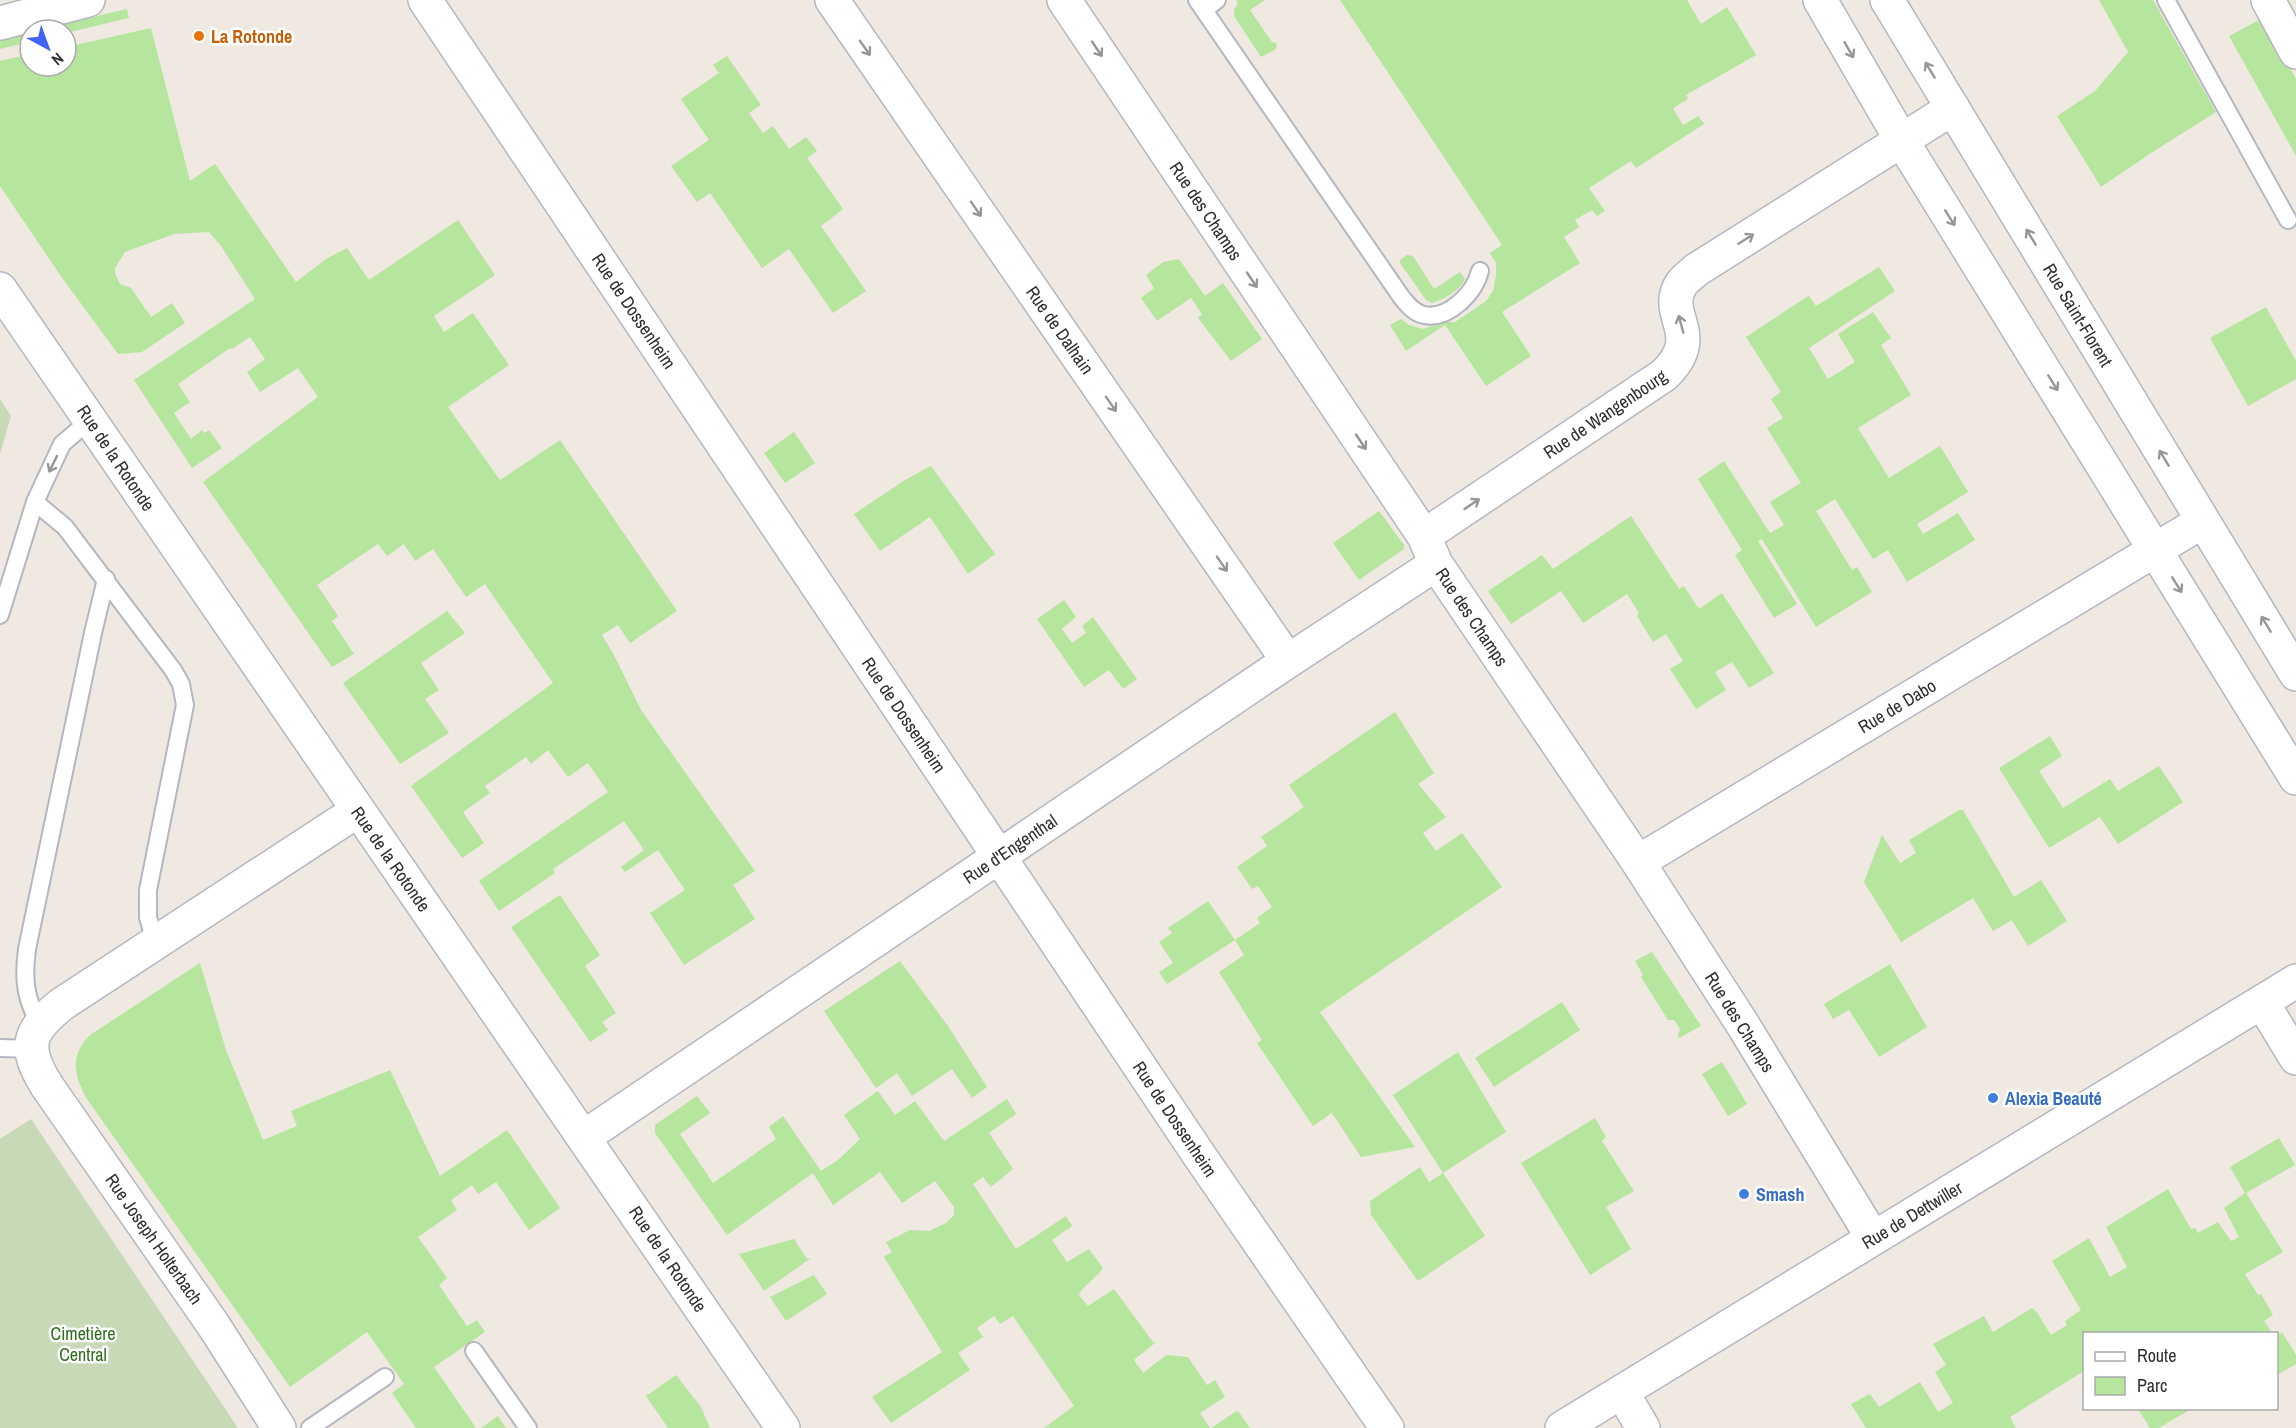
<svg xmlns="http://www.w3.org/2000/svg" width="2296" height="1428" font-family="'Archivo Narrow',sans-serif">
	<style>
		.green { fill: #b6e59e }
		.cemetery { fill: #c8d9b8 }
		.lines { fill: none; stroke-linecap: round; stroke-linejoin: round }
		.service-casing { stroke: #b4b7c1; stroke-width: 20 }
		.minor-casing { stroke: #b4b7c1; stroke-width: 36 }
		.tertiary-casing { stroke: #b4b7c1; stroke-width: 36 }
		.secondary-casing { stroke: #b4b7c1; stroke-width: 36 }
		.service { stroke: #fff; stroke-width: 16 }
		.minor { stroke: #fff; stroke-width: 33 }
		.tertiary { stroke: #fff; stroke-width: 33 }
		.secondary { stroke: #fff; stroke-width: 33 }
		.oneway { stroke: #969696 }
		.food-dot { fill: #e8710a; stroke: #fff; stroke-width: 2 }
		.shop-dot { fill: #3f7fe0; stroke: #fff; stroke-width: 2 }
		.labels { text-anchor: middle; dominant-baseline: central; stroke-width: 5; stroke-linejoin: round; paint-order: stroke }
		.food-label { font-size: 18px; font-weight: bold; fill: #c56008; stroke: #fff; text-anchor: start }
		.street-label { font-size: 18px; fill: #2e2e2e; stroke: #fff }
		.shop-label { font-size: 18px; font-weight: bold; fill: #366cbe; stroke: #fff; text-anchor: start }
		.park-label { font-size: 18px; fill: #2c6e1b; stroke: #fff }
	</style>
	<rect width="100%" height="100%" fill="#efe9e1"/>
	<path class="green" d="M 1236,0 L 1265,0 L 1250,10 L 1272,42 L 1277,43 L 1276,49 L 1261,57 L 1234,16 L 1234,10 L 1238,3 Z
		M 1340,0 L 1687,0 L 1701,24 L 1727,7 L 1756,55 L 1686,95 L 1688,99 L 1673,108 L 1683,125 L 1698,116 L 1704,124 L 1636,168 L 1631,161 L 1589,188 L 1605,211 L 1597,216 L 1592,210 L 1575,220 L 1579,227 L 1564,237 L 1580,263 L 1502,312 L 1531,356 L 1486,386 L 1445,325 L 1406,351 L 1390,325 L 1401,319 L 1409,325 L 1423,329 L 1444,322 L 1455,322 L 1486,301 L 1493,291 L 1496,275 L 1496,263 L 1490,253 L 1502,245 Z
		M 2099,0 L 2153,0 L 2216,112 L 2151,153 L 2101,187 L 2057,116 L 2095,91 L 2128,52 Z
		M 127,9 L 129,18 L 66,33 L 66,30 L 38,30 Z
		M 2263,18 L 2296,79 L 2296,156 L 2229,36 Z
		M 151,28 L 190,181 L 215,164 L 296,282 L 326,259 L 347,248 L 369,280 L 458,220 L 495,275 L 434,316 L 444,332 L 473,313 L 509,365 L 448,407 L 500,480 L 560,440 L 677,611 L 630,643 L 618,625 L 602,635 L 613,653 L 641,710 L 755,871 L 733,885 L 755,919 L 684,965 L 650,913 L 685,890 L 658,850 L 625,872 L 621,867 L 644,850 L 624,821 L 553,869 L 555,873 L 499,911 L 479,881 L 608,792 L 588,763 L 568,777 L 548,750 L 531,764 L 526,757 L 485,786 L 490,793 L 463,812 L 484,843 L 462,858 L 411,786 L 553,683 L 485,584 L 466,597 L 433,549 L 415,561 L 404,544 L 387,556 L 378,544 L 317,585 L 338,616 L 332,621 L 354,654 L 332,667 L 203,482 L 318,397 L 298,368 L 260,392 L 247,372 L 265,359 L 250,337 L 232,349 L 230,348 L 178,384 L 190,402 L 174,413 L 191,439 L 202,430 L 204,433 L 209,430 L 222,448 L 192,468 L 134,380 L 255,299 L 221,246 L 209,232 L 174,234 L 125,252 L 115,268 L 115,273 L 120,284 L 131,288 L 151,317 L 172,303 L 185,323 L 142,352 L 118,354 L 60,275 L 0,186 L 0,61 L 30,54 L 30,66 L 66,66 L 66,47 Z
		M 30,32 L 30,42 L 0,49 L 0,39 Z
		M 727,56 L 761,105 L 749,113 L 763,133 L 773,126 L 789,149 L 806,137 L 817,151 L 807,158 L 843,209 L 821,226 L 866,291 L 833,313 L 789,249 L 762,268 L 710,193 L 697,202 L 671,166 L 709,140 L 681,99 L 719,73 L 713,65 Z
		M 1407,255 L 1413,256 L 1434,289 L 1460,272 L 1465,279 C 1460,291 1444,299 1432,303 L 1426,300 L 1400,263 L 1400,260 Z
		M 1179,259 L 1205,296 L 1223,283 L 1262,339 L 1231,361 L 1198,318 L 1202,314 L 1191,298 L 1157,321 L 1141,298 L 1154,288 L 1146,275 L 1163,262 Z
		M 1879,267 L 1895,291 L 1809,348 L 1828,379 L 1855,362 L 1838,334 L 1873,312 L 1891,338 L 1881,345 L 1911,395 L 1858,428 L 1889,478 L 1940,446 L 1968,492 L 1917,524 L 1923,534 L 1958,513 L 1975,540 L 1907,582 L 1888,550 L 1873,559 L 1835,499 L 1816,511 L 1852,570 L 1857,567 L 1872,592 L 1816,627 L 1762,539 L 1758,541 L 1797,604 L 1774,618 L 1735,555 L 1742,550 L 1698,479 L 1724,461 L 1770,533 L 1784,525 L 1770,502 L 1801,483 L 1767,428 L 1783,418 L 1771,399 L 1781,392 L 1746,337 L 1805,298 L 1809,296 L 1816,306 Z
		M 2266,307 L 2296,361 L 2296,379 L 2248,406 L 2210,338 Z
		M 794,432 L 815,463 L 785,483 L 764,453 Z
		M 931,466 L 995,554 L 968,574 L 930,517 L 880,551 L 854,514 L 905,480 Z
		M 1379,511 L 1404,545 L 1404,549 L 1359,580 L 1333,543 Z
		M 1631,516 L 1679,589 L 1684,586 L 1699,609 L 1722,593 L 1774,673 L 1749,688 L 1732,662 L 1715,672 L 1726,690 L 1696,709 L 1670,669 L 1683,661 L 1666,634 L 1653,642 L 1637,616 L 1639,613 L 1627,594 L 1583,623 L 1561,591 L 1511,624 L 1488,591 L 1542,555 L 1553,569 Z
		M 1064,600 L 1076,617 L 1062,629 L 1072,643 L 1086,633 L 1082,626 L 1093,617 L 1137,679 L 1123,689 L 1109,670 L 1084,687 L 1037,619 Z
		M 447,611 L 465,633 L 421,663 L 439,690 L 425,699 L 449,733 L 400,764 L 343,683 Z
		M 1395,712 L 1434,773 L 1418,784 L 1446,817 L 1423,833 L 1436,851 L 1462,833 L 1502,887 L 1320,1012 L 1415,1147 L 1361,1157 L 1332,1113 L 1313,1126 L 1257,1043 L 1262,1040 L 1219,972 L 1244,955 L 1235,940 L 1167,984 L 1159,972 L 1173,963 L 1159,942 L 1172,933 L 1168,928 L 1208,901 L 1235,940 L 1260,923 L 1257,918 L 1272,907 L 1258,886 L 1252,889 L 1237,867 L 1267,846 L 1261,837 L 1304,807 L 1289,785 Z
		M 2050,736 L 2062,756 L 2039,771 L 2063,808 L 2110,779 L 2118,791 L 2159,766 L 2183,802 L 2118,844 L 2100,817 L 2049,848 L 1999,768 Z
		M 1959,810 L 1963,810 L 2014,897 L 2041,880 L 2067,921 L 2028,946 L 2012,920 L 1993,931 L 1973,898 L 1901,942 L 1864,882 L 1882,835 L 1900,863 L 1916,853 L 1909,840 Z
		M 560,895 L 600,955 L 585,966 L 616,1013 L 602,1022 L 608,1030 L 590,1042 L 511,927 Z
		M 1652,952 L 1701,1026 L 1679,1038 L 1678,1035 L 1680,1029 L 1674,1020 L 1668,1020 L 1641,977 L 1643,975 L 1635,961 Z
		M 900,961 L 948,1026 L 987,1087 L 972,1098 L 952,1069 L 912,1096 L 897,1073 L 876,1088 L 824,1011 Z
		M 200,963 L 226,1050 L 263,1140 L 297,1126 L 291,1111 L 390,1070 L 440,1176 L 507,1130 L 560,1208 L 529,1230 L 496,1182 L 478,1194 L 472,1185 L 451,1200 L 457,1210 L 418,1237 L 447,1278 L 439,1285 L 467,1326 L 477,1320 L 485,1332 L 434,1367 L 476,1428 L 416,1428 L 392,1393 L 404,1384 L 367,1332 L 290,1387 L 87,1099 C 74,1075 69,1056 90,1035 Z
		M 1890,964 L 1927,1027 L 1879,1057 L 1849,1010 L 1833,1019 L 1824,1004 Z
		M 1562,1002 L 1580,1030 L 1494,1087 L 1475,1058 Z
		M 1458,1052 L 1506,1132 L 1443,1173 L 1485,1236 L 1418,1281 L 1371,1215 L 1370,1201 L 1420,1167 L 1429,1182 L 1443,1173 L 1393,1095 Z
		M 1722,1062 L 1747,1104 L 1728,1116 L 1702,1074 Z
		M 878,1091 L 895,1115 L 915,1101 L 944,1141 L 1007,1099 L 1016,1114 L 989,1133 L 1013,1169 L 991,1187 L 983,1177 L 973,1184 L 1016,1249 L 1066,1216 L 1072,1226 L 1052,1240 L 1067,1262 L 1089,1249 L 1103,1268 C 1096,1279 1083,1285 1079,1295 L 1088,1306 L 1114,1289 L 1153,1342 L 1156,1342 L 1134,1360 L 1143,1373 L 1166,1355 L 1188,1357 L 1207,1385 L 1215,1380 L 1225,1397 L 1200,1413 L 1210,1428 L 1044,1428 L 1074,1406 L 1013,1316 L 1000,1324 L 994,1316 L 977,1328 L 983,1337 L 958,1353 L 970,1370 L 891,1423 L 872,1397 L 942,1352 L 884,1257 L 892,1252 L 886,1242 L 910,1230 L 929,1231 L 946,1223 L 954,1215 L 954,1207 L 935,1181 L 902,1203 L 880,1172 L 833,1205 L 813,1173 L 727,1235 L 655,1133 L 655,1125 L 697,1096 L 710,1113 L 680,1134 L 713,1183 L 776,1139 L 769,1127 L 783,1116 L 821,1171 L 838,1160 L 860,1139 L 844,1115 Z
		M 1595,1118 L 1606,1137 L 1602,1141 L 1634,1191 L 1606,1207 L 1631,1249 L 1590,1275 L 1521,1163 Z
		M 2279,1138 L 2295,1165 L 2246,1193 L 2283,1252 L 2245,1274 L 2258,1295 L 2261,1294 L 2273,1315 L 2264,1321 L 2272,1333 L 2084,1334 L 2084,1371 L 2010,1417 L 2016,1428 L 1866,1428 L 1851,1404 L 1870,1394 L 1879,1407 L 1920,1382 L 1938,1412 L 1953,1403 L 1935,1372 L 1946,1365 L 1933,1344 L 1984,1316 L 1993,1332 L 2032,1308 L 2036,1311 L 2051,1335 L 2067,1325 L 2065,1321 L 2081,1310 L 2052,1261 L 2089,1238 L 2110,1277 L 2127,1267 L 2106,1227 L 2168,1189 L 2191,1229 L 2195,1228 L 2198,1233 L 2218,1222 L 2231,1241 L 2239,1237 L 2224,1208 L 2245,1193 L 2230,1167 Z
		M 794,1239 L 807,1259 L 811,1258 L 764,1291 L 739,1254 Z
		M 814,1275 L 827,1294 L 786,1321 L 770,1297 Z
		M 2282,1332 L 2296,1355 L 2296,1364 L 2277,1375 L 2277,1336 Z
		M 676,1375 L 701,1407 L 710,1428 L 668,1428 L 646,1396 Z
		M 2138,1409 L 2191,1409 L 2159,1428 L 2150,1428 Z
		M 1238,1411 L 1250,1428 L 1211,1428 L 1235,1412 Z
		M 498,1416 L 506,1428 L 481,1428 Z"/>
	<path class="cemetery" d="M 0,399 L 11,416 L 0,454 Z
		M 31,1119 L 238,1428 L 0,1428 L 0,1139 Z"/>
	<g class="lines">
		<defs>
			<path id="service" d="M 1197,0 L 1402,298 C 1408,305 1414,313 1424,315 C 1449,320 1475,292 1480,271
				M 2166,0 L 2288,220
				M 1204,10 L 1217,0
				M 35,502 L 65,527 L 173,670 L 181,684 L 185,705 L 148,890 L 148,917 L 155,942
				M 0,615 L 35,502 L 62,444 L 90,420
				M 40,1025 C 25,998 23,979 27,949 L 93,633 L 106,579
				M 0,1048 L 31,1049
				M 474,1351 L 528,1428
				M 310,1428 L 385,1377"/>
			<path id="minor" d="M 425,0 L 1199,1155 L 1387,1428
				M 832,0 L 1288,661
				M 1064,0 L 1424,536 L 1436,564 L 1638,862 L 1743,1025 L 1873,1238
				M 1820,0 L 1902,141 L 2296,778
				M 1887,0 L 2296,674
				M 2268,0 L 2296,52
				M 0,289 L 783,1428
				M 1424,536 L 1664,375 C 1707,334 1660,315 1682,283 C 1686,278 1692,274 1696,270 L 1953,108
				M 1638,862 L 2203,521
				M 2262,1002 L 2296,1058
				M 584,1137 L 1288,661 L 1436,564
				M 1622,1392 L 1643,1428
				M 279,1428 L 214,1326 L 47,1086 C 23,1047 27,1032 62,1004 L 357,811"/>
			<path id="tertiary" d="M 0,23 L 88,0"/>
			<path id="secondary" d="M 1562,1428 L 2296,981"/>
		</defs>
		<use href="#service" class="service-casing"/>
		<use href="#minor" class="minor-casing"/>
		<use href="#tertiary" class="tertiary-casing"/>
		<use href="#secondary" class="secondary-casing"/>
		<use href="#service" class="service"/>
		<use href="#minor" class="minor"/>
		<use href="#tertiary" class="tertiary"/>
		<use href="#secondary" class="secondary"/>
	</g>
	<defs><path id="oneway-shaft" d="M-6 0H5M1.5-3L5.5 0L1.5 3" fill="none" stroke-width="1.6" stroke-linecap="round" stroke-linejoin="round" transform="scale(1.5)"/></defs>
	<g class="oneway">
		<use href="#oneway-shaft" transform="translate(865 48) rotate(55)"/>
		<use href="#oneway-shaft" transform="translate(1097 49) rotate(56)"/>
		<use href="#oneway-shaft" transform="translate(1849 50) rotate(60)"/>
		<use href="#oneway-shaft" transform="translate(1930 70) rotate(-121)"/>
		<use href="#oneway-shaft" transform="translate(976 209) rotate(55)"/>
		<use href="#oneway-shaft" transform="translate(1950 218) rotate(58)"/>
		<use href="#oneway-shaft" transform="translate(2031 237) rotate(-121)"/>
		<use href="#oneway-shaft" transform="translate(1746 239) rotate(-32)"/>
		<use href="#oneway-shaft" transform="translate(1252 280) rotate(56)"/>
		<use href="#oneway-shaft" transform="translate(1681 324) rotate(-105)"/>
		<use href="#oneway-shaft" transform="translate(2053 383) rotate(58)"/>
		<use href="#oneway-shaft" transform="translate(1111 404) rotate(55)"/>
		<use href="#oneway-shaft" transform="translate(1361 442) rotate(56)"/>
		<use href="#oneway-shaft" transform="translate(2164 458) rotate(-121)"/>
		<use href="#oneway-shaft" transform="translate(53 464) rotate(116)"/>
		<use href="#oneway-shaft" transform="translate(1472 504) rotate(-34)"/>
		<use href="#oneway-shaft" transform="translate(1222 564) rotate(55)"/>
		<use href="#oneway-shaft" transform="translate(2177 585) rotate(58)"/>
		<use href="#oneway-shaft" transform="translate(2266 624) rotate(-121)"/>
	</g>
	<circle class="food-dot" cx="199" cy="36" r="6"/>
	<g class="shop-dot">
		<circle cx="1993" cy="1098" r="6"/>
		<circle cx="1744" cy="1194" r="6"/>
	</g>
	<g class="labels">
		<g class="food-label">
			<text x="211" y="36">La Rotonde</text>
		</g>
		<g class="street-label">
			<text transform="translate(1206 211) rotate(56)">Rue des Champs</text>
			<text transform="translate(634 311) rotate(56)">Rue de Dossenheim</text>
			<text transform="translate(2078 315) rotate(59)">Rue Saint-Florent</text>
			<text transform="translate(1060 330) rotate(55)">Rue de Dalhain</text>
			<text transform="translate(1605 414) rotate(-34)">Rue de Wangenbourg</text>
			<text transform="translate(116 458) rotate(56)">Rue de la Rotonde</text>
			<text transform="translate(1472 617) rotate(56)">Rue des Champs</text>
			<text transform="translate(1897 706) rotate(-31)">Rue de Dabo</text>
			<text transform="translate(904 715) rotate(56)">Rue de Dossenheim</text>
			<text transform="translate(1010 849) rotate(-34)">Rue d'Engenthal</text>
			<text transform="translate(391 859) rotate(55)">Rue de la Rotonde</text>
			<text transform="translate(1740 1022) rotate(58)">Rue des Champs</text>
			<text transform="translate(1175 1119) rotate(56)">Rue de Dossenheim</text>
			<text transform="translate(1912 1215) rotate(-31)">Rue de Dettwiller</text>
			<text transform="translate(154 1239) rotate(55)">Rue Joseph Holterbach</text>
			<text transform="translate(668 1259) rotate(56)">Rue de la Rotonde</text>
		</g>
		<g class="shop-label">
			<text x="2005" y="1098">Alexia Beauté</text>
			<text x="1756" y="1194">Smash</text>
		</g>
		<g class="park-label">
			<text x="83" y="1333">Cimetière<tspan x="83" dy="21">Central</tspan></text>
		</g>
	</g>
	<rect x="2083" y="1332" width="195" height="78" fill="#ffffff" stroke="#ababab" stroke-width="1.5"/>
	<rect x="2095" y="1352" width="30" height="9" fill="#ffffff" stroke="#ababab" stroke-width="1.5"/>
	<text x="2137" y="1362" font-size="18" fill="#2e2e2e">Route</text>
	<rect x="2095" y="1377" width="30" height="18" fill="#b6e59e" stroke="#ababab" stroke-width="1.5"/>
	<text x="2137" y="1392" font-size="18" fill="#2e2e2e">Parc</text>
	<g transform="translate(48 48) rotate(139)"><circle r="28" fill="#ffffff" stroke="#ababab" stroke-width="1.5"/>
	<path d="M0-4.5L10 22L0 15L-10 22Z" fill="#4264fb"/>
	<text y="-9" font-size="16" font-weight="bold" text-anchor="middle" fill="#2e2e2e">N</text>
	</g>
</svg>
